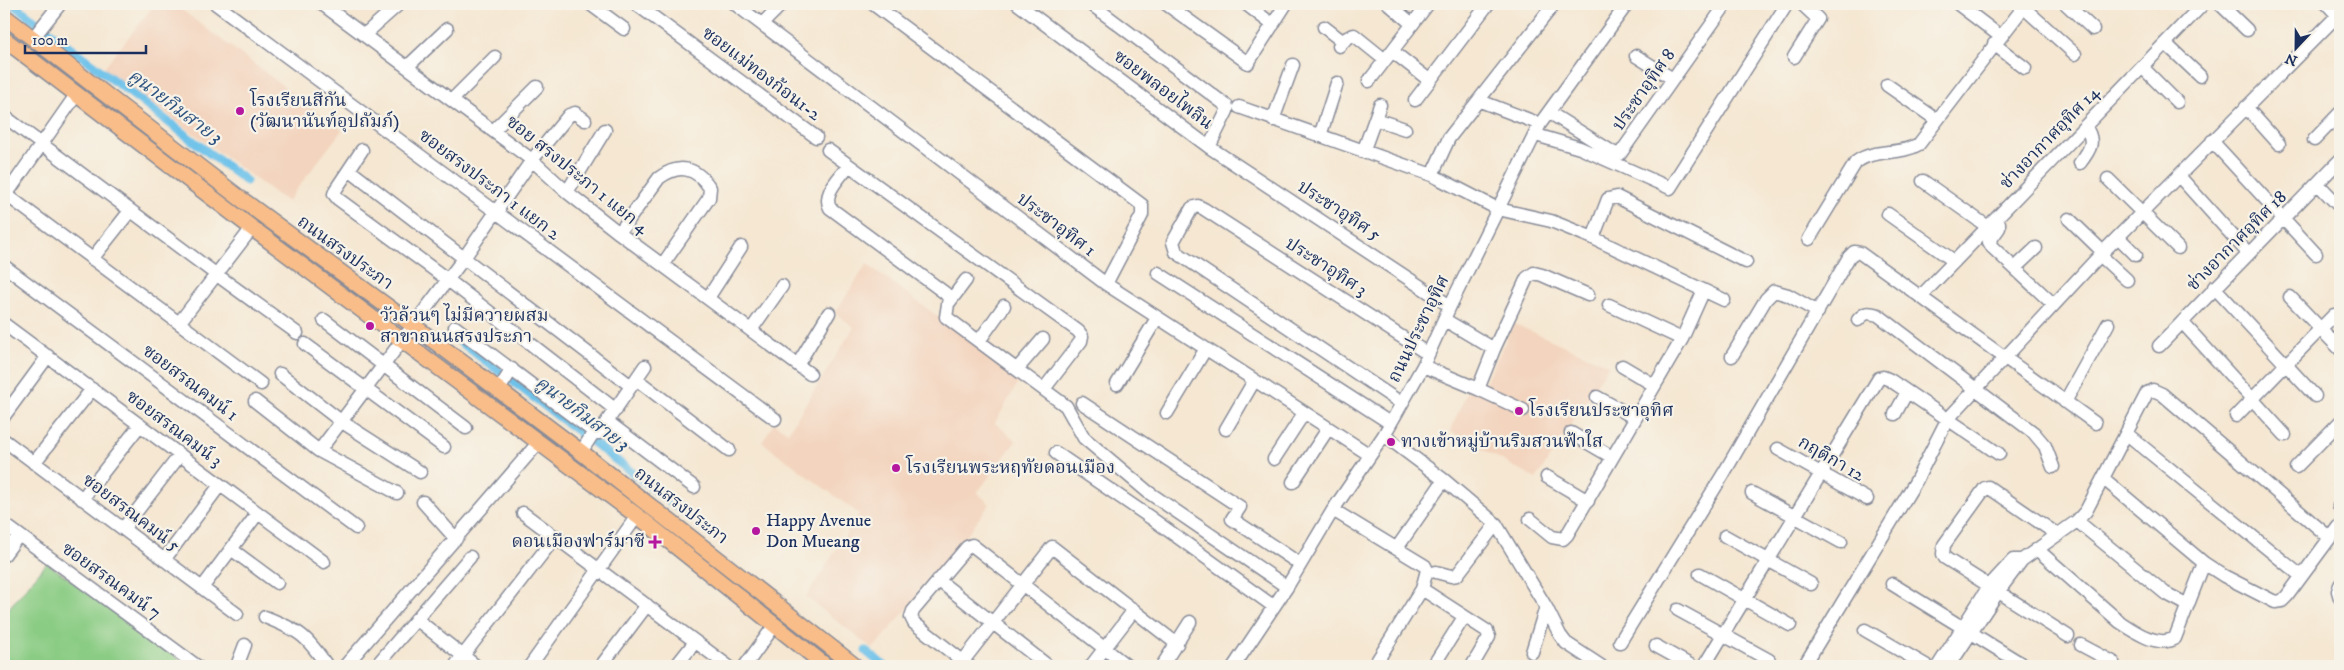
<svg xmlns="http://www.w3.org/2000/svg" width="2344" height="670" font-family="'IM FELL DW Pica','Noto Serif Thai',serif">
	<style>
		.built { fill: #f3d4be }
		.green { fill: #8acc84; stroke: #527e71 }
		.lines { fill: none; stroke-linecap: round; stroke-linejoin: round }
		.canal { stroke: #6ec2ea; stroke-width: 9 }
		.minor-casing { stroke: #888b98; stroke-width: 15 }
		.major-casing { stroke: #888b98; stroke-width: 18 }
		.minor { stroke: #fff; stroke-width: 12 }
		.major { stroke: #f8bd89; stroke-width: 15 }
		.poi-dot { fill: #b5179e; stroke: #f7f3e8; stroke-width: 2 }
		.labels { text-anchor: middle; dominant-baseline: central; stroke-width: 4.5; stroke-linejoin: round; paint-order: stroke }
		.street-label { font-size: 18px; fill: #1b2f5e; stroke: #f7f3e8 }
		.poi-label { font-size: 18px; fill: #1b2f5e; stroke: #f7f3e8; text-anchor: start }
		.water-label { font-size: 19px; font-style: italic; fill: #305481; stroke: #f7f3e8 }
	</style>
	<rect width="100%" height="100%" fill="#f7f3e8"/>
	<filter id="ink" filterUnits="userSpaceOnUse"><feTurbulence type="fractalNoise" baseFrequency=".02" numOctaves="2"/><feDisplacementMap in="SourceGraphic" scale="10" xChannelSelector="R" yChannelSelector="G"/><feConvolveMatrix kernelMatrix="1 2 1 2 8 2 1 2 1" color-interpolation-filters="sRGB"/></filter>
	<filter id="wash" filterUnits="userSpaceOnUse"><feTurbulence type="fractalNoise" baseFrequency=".0096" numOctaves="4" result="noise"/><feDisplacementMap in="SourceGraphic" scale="20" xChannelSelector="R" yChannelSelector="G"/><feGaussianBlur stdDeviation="1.12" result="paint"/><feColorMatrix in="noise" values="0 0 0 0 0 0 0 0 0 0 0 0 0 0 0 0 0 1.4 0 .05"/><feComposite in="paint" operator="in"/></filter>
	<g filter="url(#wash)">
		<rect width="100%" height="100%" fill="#f5e7d2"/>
		<path class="built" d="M 155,4 L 174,4 L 342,130 L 287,202 L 104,68 Z
			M 867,264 L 1021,378 L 995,423 L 1016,441 L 977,493 L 990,504 L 940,571 L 873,649 L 806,597 L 859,514 L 762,442 L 774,423 L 788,432 L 854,327 L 835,313 Z
			M 1514,324 L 1609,365 L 1536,479 L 1450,431 L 1468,390 L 1485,383 Z"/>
		<path class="green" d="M 47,563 L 189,666 L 4,666 L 4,614 Z"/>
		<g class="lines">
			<path class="canal" d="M 13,4 L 246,181
				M 457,339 L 688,515
				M 866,651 L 884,666"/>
		</g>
	</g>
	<g filter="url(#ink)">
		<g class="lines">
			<defs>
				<path id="minor" d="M 216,4 L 775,419
					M 322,4 L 532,160 L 567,192 L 619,233 L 810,374
					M 590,4 L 624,29
					M 636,4 L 816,137
					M 735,4 L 1106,284 L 1370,455
					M 873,4 L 1142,205 L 1142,215 L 1106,284
					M 1018,4 L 1209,147 L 1450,306
					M 1091,4 L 1227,106 L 1227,111 L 1209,147
					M 1166,4 L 1248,63 L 1286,4
					M 1246,4 L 1273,25
					M 1389,4 L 1412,24
					M 1958,4 L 2000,36
					M 2066,4 L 2093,29
					M 2220,4 L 2247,30
					M 2327,4 L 2340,18
					M 2023,7 L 2075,54
					M 762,24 L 782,4
					M 1324,27 L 1342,41
					M 364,35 L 399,4
					M 33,38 L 60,4
					M 2165,43 L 2200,76
					M 1994,44 L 2025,68
					M 1339,46 L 1347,38 L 1354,35 L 1385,60
					M 1392,51 L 1429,80
					M 1636,56 L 1673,79
					M 1794,57 L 1818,19 L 1802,4
					M 407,67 L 447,29
					M 2142,67 L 2177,102
					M 1369,81 L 1428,4
					M 1887,85 L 1937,120
					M 452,100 L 495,57
					M 1415,100 L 1488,4
					M 1480,101 L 1540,124
					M 1239,107 L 1432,175 L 1498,209 L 1551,221 L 1593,238 L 1724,300
					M 2246,107 L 2279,144
					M 1550,113 L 1614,153 L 1620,154 L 1726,4
					M 4,116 L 217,275 L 297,333
					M 1375,119 L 1405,129
					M 1273,120 L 1293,65
					M 493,131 L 537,87
					M 1536,135 L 1580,148 L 1670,188 L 1787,4
					M 1320,136 L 1337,83
					M 2314,140 L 2340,113
					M 2212,141 L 2316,254
					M 362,150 L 336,189 L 334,194 L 338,199 L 448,280 L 616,410
					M 828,150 L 1078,331 L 1082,336 L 1081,341 L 1044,389
					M 1363,152 L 1380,105
					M 2080,163 C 2090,150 2096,142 2085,126
					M 848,166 C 840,178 822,193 830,208 L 945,293 L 949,298 L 946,317 L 1066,406 L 1084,438 L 1148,492 L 1287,587
					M 349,170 L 631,386
					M 1432,175 L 1449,138 L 1554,4
					M 2179,176 L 2248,253
					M 2108,179 L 2178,248
					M 1923,181 L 1988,227
					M 2318,184 L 2340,207
					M 567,192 L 605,130
					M 4,193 L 261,384
					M 6,195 L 76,95
					M 1888,214 L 1954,261
					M 1996,219 L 1999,223 L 1999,228 L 1989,242 L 1992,247 L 2054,305
					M 2069,219 L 2103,252
					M 619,233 L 659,178 C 679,163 696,167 710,188 L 709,198 L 663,264
					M 2118,237 L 2136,255
					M 1593,238 L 1608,199 L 1617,197 L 1746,262
					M 1809,239 L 1856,162 C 1875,148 1899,156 1919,144 L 2026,4
					M 2100,255 L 2127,280
					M 92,259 L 130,211
					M 4,266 L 356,528
					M 2015,268 L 2036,248
					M 1158,273 L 1390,423
					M 2214,287 L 2315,396
					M 1921,296 L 2203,4
					M 2290,297 L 2340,349
					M 708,298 L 741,247
					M 948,304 L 966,280
					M 1609,305 L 1682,339
					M 324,320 L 466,428
					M 1858,320 C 1865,312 1868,312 1878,315 L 2034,433 L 2045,446 L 2053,467
					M 2182,322 L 2285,435
					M 179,323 L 252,228
					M 4,324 L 324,562
					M 455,327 L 594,432
					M 751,330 L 782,286
					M 979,341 L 1004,306
					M 305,344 L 444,447
					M 2159,346 L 2340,160
					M 1494,349 L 1527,278 L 1534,273 L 1542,275 L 1588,295
					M 1732,356 L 1766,299 L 1774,291 L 1788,295 L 1818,312
					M 798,364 L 829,313
					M 1423,366 L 1478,389 L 1494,349 L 1445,320
					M 1622,366 L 1654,385
					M 1018,368 L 1043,339
					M 280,374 L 342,422 L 420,472
					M 636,379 L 729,450
					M 1117,384 L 1157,318
					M 1478,389 L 1523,410
					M 498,391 L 512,369
					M 1597,397 L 1635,418
					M 255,401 L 319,451 L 397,493
					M 2065,402 L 2108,324
					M 1082,403 L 1240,507 L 1232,519 L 1300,564
					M 1401,403 L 1176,252 L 1173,242 L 1192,208 L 1198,206 L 1204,209 L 1428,354
					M 1167,413 L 1205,350
					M 1895,414 L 1907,392
					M 4,416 L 48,356
					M 2236,416 L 2334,315
					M 608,422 L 694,487
					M 1226,429 L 1254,381
					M 1571,433 L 1612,457
					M 2127,434 L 2301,576
					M 1384,435 L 1444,480 L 1496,524 L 1546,607 L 1560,635 L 1566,643 L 1601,666
					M 4,440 L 237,614
					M 1778,449 L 1867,499
					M 319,451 L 464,258 L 532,160 L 569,115 L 575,113 L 585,120
					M 581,452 L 594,432 L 599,433 L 645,366
					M 1056,453 L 1151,518 L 1273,606
					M 1274,459 L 1304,413
					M 34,463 L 92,389
					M 2296,467 L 2340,422
					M 1547,477 L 1588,501
					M 2104,479 L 2204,563 L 2224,576 L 2275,602 L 2282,601 L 2287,596 L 2338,527
					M 1293,482 L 1328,429
					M 1752,493 L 1841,542
					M 82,499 L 140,425
					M 423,502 L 456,539
					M 2339,506 L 2340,505
					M 1333,510 L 1425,566 L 1427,570 L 1422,589 L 1374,666
					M 523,513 L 728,666
					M 1530,519 L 1552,537 L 1563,539 L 1567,535 L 1682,339 L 1703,292
					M 2077,521 L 2165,593 L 2188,605
					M 4,524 L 197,666
					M 123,529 L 180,455
					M 2058,535 L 1988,487 L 1985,488 L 1944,545 L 1943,554 L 1945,558 L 2068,636
					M 1725,536 L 1811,584
					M 1397,548 L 1444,480
					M 231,549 L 277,583
					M 2039,551 L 2120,622 C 2135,632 2158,648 2175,638 L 2204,563
					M 4,555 L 19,535
					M 164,560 L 220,485
					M 1436,572 L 1451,576 L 1457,575 L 1496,524
					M 1700,574 L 1790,625
					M 938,580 L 1048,666
					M 1892,584 L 2025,666
					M 2340,585 L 2338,591 L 2340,598
					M 202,588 L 258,513
					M 1422,589 L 1487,631 L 1489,637 L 1472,666
					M 1678,610 L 1769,660
					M 265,617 C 300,631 306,635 327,666
					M 416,619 L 476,666
					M 1865,630 L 1927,666
					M 1620,642 L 1724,473 L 1849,257 L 1854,252 L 1860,253 L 2095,423
					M 2081,645 L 2113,662 L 2111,666
					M 1656,646 L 1692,666
					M 1532,652 L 1546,607
					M 963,661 L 1052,547 L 1177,644
					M 237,666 L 245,645
					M 345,666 L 539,442
					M 376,666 L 470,557
					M 455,666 L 556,536
					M 530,666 L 637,516
					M 601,666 L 647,605
					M 676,666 L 695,642
					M 745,666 L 774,626
					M 969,666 L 914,623 L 911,617 L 913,611 L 967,547 L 972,545 L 1127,666
					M 1091,666 L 1134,610
					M 1162,666 L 1190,622
					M 1234,666 L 1287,587 L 1333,510 L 1384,435 L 1423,366 L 1450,306 L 1540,124 L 1627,4
					M 1433,666 L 1464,617
					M 1704,666 L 1879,378 L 1883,377 L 1890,380 L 1999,454
					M 1804,666 L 1916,481 L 1947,420 L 2103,252 L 2338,15
					M 1938,666 L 1989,586 L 2013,560 L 2022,560
					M 1949,666 L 1998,592 L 2022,560 L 2077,521 L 2086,511 L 2147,393 L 2153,390 L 2162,394 L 2330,538"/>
				<path id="major" d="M 4,16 L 241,199 L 414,326 L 581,452 L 855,666
					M 4,39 L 252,228 L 644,521 L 826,666"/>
			</defs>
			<use href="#minor" class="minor-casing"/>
			<use href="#major" class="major-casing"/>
			<use href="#minor" class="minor"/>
			<use href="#major" class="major"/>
		</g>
	</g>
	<g class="poi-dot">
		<circle cx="240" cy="111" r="5"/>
		<circle cx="370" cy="326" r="5"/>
		<circle cx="1519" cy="411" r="5"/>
		<circle cx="1391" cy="442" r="5"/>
		<circle cx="896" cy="468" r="5"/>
		<circle cx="756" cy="531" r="5"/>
		<path d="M652.5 534.5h5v5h5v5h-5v5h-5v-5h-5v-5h5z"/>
	</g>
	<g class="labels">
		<g class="street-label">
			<text transform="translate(761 74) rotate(37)">ซอยแม่ทองก้อน1-2</text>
			<text transform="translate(1163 90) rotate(37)">ซอยพลอยไพลิน</text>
			<text transform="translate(1644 90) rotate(-55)">ประชาอุทิศ 8</text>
			<text transform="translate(2050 138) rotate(-46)">ช่างอากาศอุทิศ 14</text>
			<text transform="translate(577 175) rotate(39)">ซอย สรงประภา 1 แยก 4</text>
			<text transform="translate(489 185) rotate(37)">ซอยสรงประภา 1 แยก 2</text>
			<text transform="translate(1339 211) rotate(33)">ประชาอุทิศ 5</text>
			<text transform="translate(1056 225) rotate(37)">ประชาอุทิศ 1</text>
			<text transform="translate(2237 241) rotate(-45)">ช่างอากาศอุทิศ 18</text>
			<text transform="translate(345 253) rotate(36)">ถนนสรงประภา</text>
			<text transform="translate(1326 267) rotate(33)">ประชาอุทิศ 3</text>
			<text transform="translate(1419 329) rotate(-64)">ถนนประชาอุทิศ</text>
			<text transform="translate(190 383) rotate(37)">ซอยสรณคมน์ 1</text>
			<text transform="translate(174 429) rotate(37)">ซอยสรณคมน์ 3</text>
			<text transform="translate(1831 459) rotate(30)">กฤติกา 12</text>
			<text transform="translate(681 506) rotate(38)">ถนนสรงประภา</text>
			<text transform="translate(131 513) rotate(37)">ซอยสรณคมน์ 5</text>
			<text transform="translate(111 581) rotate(36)">ซอยสรณคมน์ 7</text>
		</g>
		<g class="poi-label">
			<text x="250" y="101">โรงเรียนสีกัน<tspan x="250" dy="21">(วัฒนานันท์อุปถัมภ์)</tspan></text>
			<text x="380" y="316">วัวล้วนๆ ไม่มีควายผสม<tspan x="380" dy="21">สาขาถนนสรงประภา</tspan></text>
			<text x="1529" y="411">โรงเรียนประชาอุทิศ</text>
			<text x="1401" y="442">ทางเข้าหมู่บ้านริมสวนฟ้าใส</text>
			<text x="906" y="468">โรงเรียนพระหฤทัยดอนเมือง</text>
			<text x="766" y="521">Happy Avenue<tspan x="766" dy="21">Don Mueang</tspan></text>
			<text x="645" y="542" text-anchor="end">ดอนเมืองฟาร์มาซี</text>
		</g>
		<g class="water-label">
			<text transform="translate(175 107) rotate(37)">คูนายกิมสาย 3</text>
			<text transform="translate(582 414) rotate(37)">คูนายกิมสาย 3</text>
		</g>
	</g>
	<rect width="2344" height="670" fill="none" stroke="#f7f3e8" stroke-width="20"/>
	<g transform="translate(2296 48) rotate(202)" stroke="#f7f3e8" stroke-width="4" paint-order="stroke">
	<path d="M0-4L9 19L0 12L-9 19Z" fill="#1b2f5e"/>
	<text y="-8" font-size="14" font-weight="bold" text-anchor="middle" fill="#1b2f5e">N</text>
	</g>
	<path d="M25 45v8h121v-8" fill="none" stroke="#1b2f5e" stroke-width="2.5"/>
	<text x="32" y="45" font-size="15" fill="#1b2f5e" stroke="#f7f3e8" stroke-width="4" paint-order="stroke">100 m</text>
</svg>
